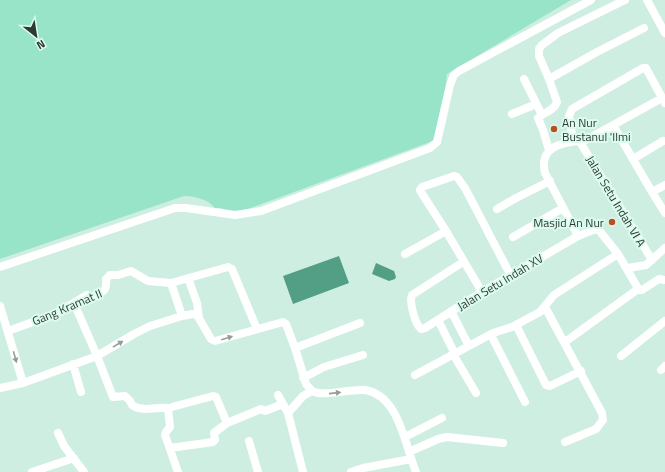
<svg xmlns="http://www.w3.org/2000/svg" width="665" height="472" font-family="'Titillium Web',sans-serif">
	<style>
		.green { fill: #98e4c9 }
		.water { fill: #539f86 }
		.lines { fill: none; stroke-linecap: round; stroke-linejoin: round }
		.minor { stroke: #fff; stroke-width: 8 }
		.oneway { fill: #969c9a }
		.poi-dot { fill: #b6511f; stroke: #dcfbef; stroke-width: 1.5 }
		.labels { text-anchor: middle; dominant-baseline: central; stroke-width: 4; stroke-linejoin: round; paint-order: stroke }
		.poi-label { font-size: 12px; fill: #2d3934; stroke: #dcfbef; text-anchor: start }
		.street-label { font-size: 12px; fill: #2d3934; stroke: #dcfbef }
	</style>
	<rect width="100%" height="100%" fill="#cfeee2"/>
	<path class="green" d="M 0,0 L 571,0 L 447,74 L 441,138 L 234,214 L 221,208 L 215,208 C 208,199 194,196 184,196 L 0,259 Z"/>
	<path class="water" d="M 339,256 L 349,283 L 293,304 L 283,276 Z
		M 376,263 L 394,271 L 396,277 L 395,279 L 389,281 L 372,274 Z"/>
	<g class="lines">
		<path class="minor" d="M 647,0 L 665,33
			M 524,79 L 542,115
			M 549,79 L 597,52 L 644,28
			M 662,98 L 586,140 C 581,142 576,140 571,142 C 553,145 540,152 545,173 L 578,236 L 593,230 L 598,229 L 618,254 L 639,290 L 642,290 L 659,279 L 665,280
			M 512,114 L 536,104
			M 613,125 L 652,192
			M 573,141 L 569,116 L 572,109 L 643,68 L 646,68 L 647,70 L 665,103
			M 580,142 L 652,260
			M 549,150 L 543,130 L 538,118 C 544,112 554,111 557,102 L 549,79 L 539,56 L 539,49 L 542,45 L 558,33 L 625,0
			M 633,159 L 663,141
			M 665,185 L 652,192 L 665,213
			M 497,209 L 516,198 L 550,181
			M 513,237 L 563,208
			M 405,254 L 446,231
			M 463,262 L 412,295 C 409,302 415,324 421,329 L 425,328 L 482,292 L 578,236
			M 0,267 L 175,208 L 186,208 L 235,215 L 261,211 L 430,148 L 437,142 L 450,85 L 454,75 L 459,71 L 591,0
			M 628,268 L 646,265 L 665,248
			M 188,278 L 197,303 L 199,317
			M 171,283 L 182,316
			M 482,292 L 446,231 L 421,192 L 420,190 L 422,187 L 454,176 L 457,177 L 465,188 L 511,276
			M 74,303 L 97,356 L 113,397 L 125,396 L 130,401 L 132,405 C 143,413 157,406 169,408
			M 0,306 L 23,383 L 97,356 L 134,334 L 150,326 L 182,316 L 193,314 L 197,315 L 211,339 L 215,341 L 283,322 L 286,324 L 295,348 L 306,384 L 312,391 L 318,393 C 333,395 349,389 364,390 C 399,394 405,446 416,472
			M 545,307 L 602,413 L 603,420 L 596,429 L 565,442
			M 451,311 L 469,346
			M 438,320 L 455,354
			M 516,325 L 546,385 L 550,386 L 581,371
			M 8,331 L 55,314 L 87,295 L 92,297 C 104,291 107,292 106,279 L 110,275 L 118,275 L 131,271 L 148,281 L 171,283 L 228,267 L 232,269 L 257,329
			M 491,335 L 525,402
			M 565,342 L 638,289
			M 295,348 L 360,323
			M 453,354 L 476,393
			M 621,356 L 665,321
			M 73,364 L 81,392
			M 661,370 L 665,366
			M 415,375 L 493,333 L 512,327 L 540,312 L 554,295 L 618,254
			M 303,378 L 324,367 L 363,355
			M 0,388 L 23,383
			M 278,395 L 288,413 L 303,472
			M 288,413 L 303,396 L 312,391
			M 58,433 L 64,446 L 84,472
			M 405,437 L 442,418
			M 249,441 L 258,472
			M 170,448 L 213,442 L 215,440 L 214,433 L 227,423 L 261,409 L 265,411 L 283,404
			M 409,452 L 438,439 L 447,437 L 503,443
			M 32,472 L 74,458
			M 178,472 L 165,435 L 166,432 L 170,427 L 168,409 L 172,407 L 213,396 L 216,397 L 227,423
			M 351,472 L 363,468 L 411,459"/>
	</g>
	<defs><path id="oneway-solid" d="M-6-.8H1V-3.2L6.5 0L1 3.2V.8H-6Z"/></defs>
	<g class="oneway">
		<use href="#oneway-solid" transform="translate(227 338) rotate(-17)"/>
		<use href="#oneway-solid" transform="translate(118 344) rotate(-31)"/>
		<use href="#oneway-solid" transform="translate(15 357) rotate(75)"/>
		<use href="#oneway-solid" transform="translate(335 393) rotate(-6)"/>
	</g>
	<g class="poi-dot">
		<circle cx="554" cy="129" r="4"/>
		<circle cx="612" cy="222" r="4"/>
	</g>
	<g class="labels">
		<g class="poi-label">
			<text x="562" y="122">An Nur<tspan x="562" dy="14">Bustanul 'Ilmi</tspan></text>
			<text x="604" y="222" text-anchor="end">Masjid An Nur</text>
		</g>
		<g class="street-label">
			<text transform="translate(616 201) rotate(59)">Jalan Setu Indah VI A</text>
			<text transform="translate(500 282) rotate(-31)">Jalan Setu Indah XV</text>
			<text transform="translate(67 307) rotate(-23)">Gang Kramat II</text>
		</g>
	</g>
	<g transform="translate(36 36) rotate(150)" stroke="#dcfbef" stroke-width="3" paint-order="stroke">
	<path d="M0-3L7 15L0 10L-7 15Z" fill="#2d3934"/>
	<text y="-6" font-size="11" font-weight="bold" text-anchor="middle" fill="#2d3934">N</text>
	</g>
</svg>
